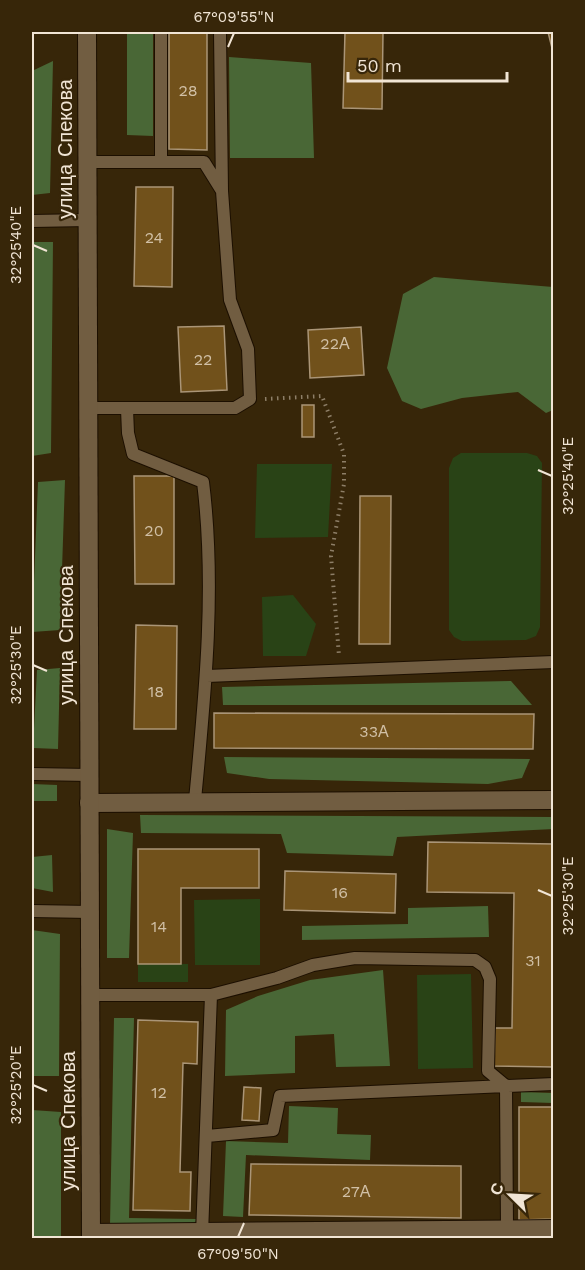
<svg xmlns="http://www.w3.org/2000/svg" width="585" height="1270" font-family="'Work Sans',sans-serif">
	<style>
		.green { fill: #294316 }
		.forest { fill: #496736 }
		.building { fill: #71511b; stroke: #aa9577; stroke-width: 1.5 }
		.lines { fill: none; stroke-linecap: round; stroke-linejoin: round }
		.lane-casing { stroke: #1c0f00; stroke-width: 14 }
		.street-casing { stroke: #1c0f00; stroke-width: 20 }
		.secondary-casing { stroke: #1c0f00; stroke-width: 20 }
		.path { stroke: #8d7e67; stroke-width: 4; stroke-dasharray: 1.5 4.5; stroke-linecap: butt }
		.lane { stroke: #715d41; stroke-width: 12 }
		.street { stroke: #715d41; stroke-width: 18 }
		.secondary { stroke: #715d41; stroke-width: 18 }
		.ticks { fill: none; stroke: #f1e5d5; stroke-width: 2 }
		.labels { text-anchor: middle; dominant-baseline: central; stroke-width: 4.5; stroke-linejoin: round; paint-order: stroke }
		.number-label { font-size: 16px; fill: #d1c0a6 }
		.street-label { font-size: 20px; fill: #f1e5d5; stroke: #372609 }
		.neatline { fill: none; stroke: #f1e5d5; stroke-width: 2 }
		.ticks-label { font-size: 15px; text-anchor: middle; fill: #f1e5d5 }
	</style>
	<rect width="100%" height="100%" fill="#372609"/>
	<path class="green" d="M 461,453 L 527,453 L 537,456 L 542,463 L 540,627 L 536,636 L 526,640 L 462,641 L 454,637 L 449,630 L 449,468 L 453,458 Z
		M 257,464 L 332,464 L 328,537 L 255,538 Z
		M 293,595 L 316,624 L 306,656 L 263,656 L 262,597 Z
		M 260,899 L 260,965 L 195,965 L 194,900 Z
		M 138,964 L 188,964 L 188,982 L 138,982 Z
		M 471,974 L 473,1068 L 418,1069 L 417,975 Z"/>
	<path class="forest" d="M 127,32 L 153,32 L 153,136 L 127,135 Z
		M 229,57 L 311,63 L 314,158 L 230,158 Z
		M 53,61 L 50,193 L 32,195 L 32,71 Z
		M 32,242 L 53,242 L 51,453 L 32,456 Z
		M 434,277 L 553,287 L 553,410 L 546,413 L 518,392 L 462,398 L 421,409 L 402,401 L 387,368 L 403,294 Z
		M 65,480 L 60,630 L 32,632 L 38,482 Z
		M 60,668 L 58,749 L 33,748 L 37,670 Z
		M 511,681 L 532,705 L 223,705 L 222,687 Z
		M 224,757 L 530,759 L 522,778 L 488,784 L 269,779 L 227,773 Z
		M 32,784 L 57,785 L 57,801 L 32,801 Z
		M 140,815 L 553,817 L 554,829 L 397,837 L 393,856 L 287,853 L 281,834 L 141,833 Z
		M 107,829 L 133,833 L 129,958 L 107,958 Z
		M 52,855 L 53,892 L 32,888 L 32,857 Z
		M 488,906 L 489,937 L 302,940 L 302,926 L 408,924 L 408,908 Z
		M 32,930 L 60,934 L 59,1076 L 32,1076 Z
		M 383,970 L 390,1066 L 336,1067 L 334,1034 L 295,1036 L 295,1073 L 225,1076 L 226,1010 L 258,996 L 310,980 Z
		M 114,1018 L 134,1018 L 129,1218 L 196,1219 L 195,1227 L 110,1225 Z
		M 521,1092 L 553,1093 L 553,1103 L 521,1102 Z
		M 289,1106 L 338,1108 L 337,1134 L 371,1135 L 370,1160 L 246,1155 L 243,1217 L 223,1216 L 226,1141 L 288,1143 Z
		M 32,1110 L 61,1112 L 61,1238 L 32,1238 Z"/>
	<path class="building" d="M 169,32 L 207,32 L 207,150 L 169,149 Z
		M 345,32 L 383,32 L 382,109 L 343,108 Z
		M 548,32 L 554,32 L 554,56 Z
		M 136,187 L 173,187 L 172,287 L 134,286 Z
		M 224,326 L 227,390 L 181,392 L 178,327 Z
		M 361,327 L 364,375 L 310,378 L 308,330 Z
		M 302,405 L 314,405 L 314,437 L 302,437 Z
		M 134,476 L 174,476 L 174,584 L 135,584 Z
		M 360,496 L 391,496 L 390,644 L 359,644 Z
		M 136,625 L 177,626 L 176,729 L 134,729 Z
		M 214,713 L 534,714 L 533,749 L 214,748 Z
		M 428,842 L 554,844 L 554,1067 L 494,1066 L 495,1028 L 512,1028 L 514,893 L 427,892 Z
		M 138,849 L 259,849 L 259,888 L 181,888 L 181,964 L 138,964 Z
		M 285,871 L 396,874 L 395,913 L 284,910 Z
		M 138,1020 L 198,1022 L 197,1064 L 183,1063 L 180,1172 L 191,1172 L 190,1211 L 133,1210 Z
		M 244,1087 L 261,1088 L 259,1121 L 242,1120 Z
		M 519,1107 L 554,1107 L 554,1219 L 519,1220 Z
		M 251,1164 L 461,1166 L 461,1218 L 249,1215 Z"/>
	<g class="lines">
		<defs>
			<path id="lane" d="M 161,161 L 161,32
				M 87,162 L 204,162 L 222,191 L 220,32
				M 32,221 L 88,220
				M 88,408 L 235,408 L 250,399 L 248,349 L 230,300 L 222,191
				M 127,409 L 128,433 L 133,454 L 203,482 C 216,587 205,695 195,800
				M 207,676 L 554,662
				M 32,774 L 89,775
				M 32,911 L 90,912
				M 90,995 L 211,995 L 202,1234
				M 211,995 L 277,978 L 313,965 L 355,958 L 475,960 L 485,967 L 490,979 L 488,1071 L 506,1086 L 554,1084
				M 207,1136 L 273,1130 L 280,1096 L 506,1086 L 507,1228"/>
			<path id="street" d="M 89,803 L 554,800
				M 91,1233 L 554,1229"/>
			<path id="secondary" d="M 87,32 L 91,1238"/>
		</defs>
		<use href="#lane" class="lane-casing"/>
		<use href="#street" class="street-casing"/>
		<use href="#secondary" class="secondary-casing"/>
		<path class="path" d="M 265,399 L 322,396 L 344,454 L 344,484 L 331,556 L 339,656"/>
		<use href="#lane" class="lane"/>
		<use href="#street" class="street"/>
		<use href="#secondary" class="secondary"/>
	</g>
	<path class="ticks" d="M 228,47 L 234,33M 33,245 L 47,251M 538,470 L 552,476M 33,665 L 47,671M 538,890 L 552,896M 33,1085 L 47,1091M 238,1237 L 244,1223"/>
	<g class="labels">
		<g class="number-label">
			<text x="188" y="90">28</text>
			<text x="154" y="237">24</text>
			<text x="335" y="343">22А</text>
			<text x="203" y="359">22</text>
			<text x="154" y="530">20</text>
			<text x="156" y="691">18</text>
			<text x="374" y="731">33А</text>
			<text x="340" y="892">16</text>
			<text x="159" y="926">14</text>
			<text x="533" y="960">31</text>
			<text x="159" y="1092">12</text>
			<text x="356" y="1191">27А</text>
		</g>
		<g class="street-label">
			<text transform="translate(65 149) rotate(-90)">улица Спекова</text>
			<text transform="translate(66 635) rotate(-90)">улица Спекова</text>
			<text transform="translate(68 1121) rotate(-90)">улица Спекова</text>
		</g>
	</g>
	<rect width="585" height="1270" fill="none" stroke="#372609" stroke-width="66"/>
	<g transform="translate(510 1195) rotate(294)" stroke="#372609" stroke-width="4.5" paint-order="stroke">
	<path d="M0-4.5L10 22L0 15L-10 22Z" fill="#f1e5d5"/>
	<text y="-9" font-size="16" font-weight="bold" text-anchor="middle" fill="#f1e5d5">С</text>
	</g>
	<path d="M348 72v9h159v-9" fill="none" stroke="#f1e5d5" stroke-width="3"/>
	<text x="357" y="72" font-size="18" fill="#f1e5d5" stroke="#372609" stroke-width="4.5" paint-order="stroke">50 m</text>
	<rect x="33" y="33" width="519" height="1204" class="neatline"/>
	<g class="ticks-label">
		<text x="234" y="22">67°09'55"N</text>
		<text transform="translate(16 245) rotate(-90)" y="5">32°25'40"E</text>
		<text transform="translate(568 476) rotate(-90)" y="5">32°25'40"E</text>
		<text transform="translate(16 665) rotate(-90)" y="5">32°25'30"E</text>
		<text transform="translate(568 896) rotate(-90)" y="5">32°25'30"E</text>
		<text transform="translate(16 1085) rotate(-90)" y="5">32°25'20"E</text>
		<text x="238" y="1259">67°09'50"N</text>
	</g>
</svg>
